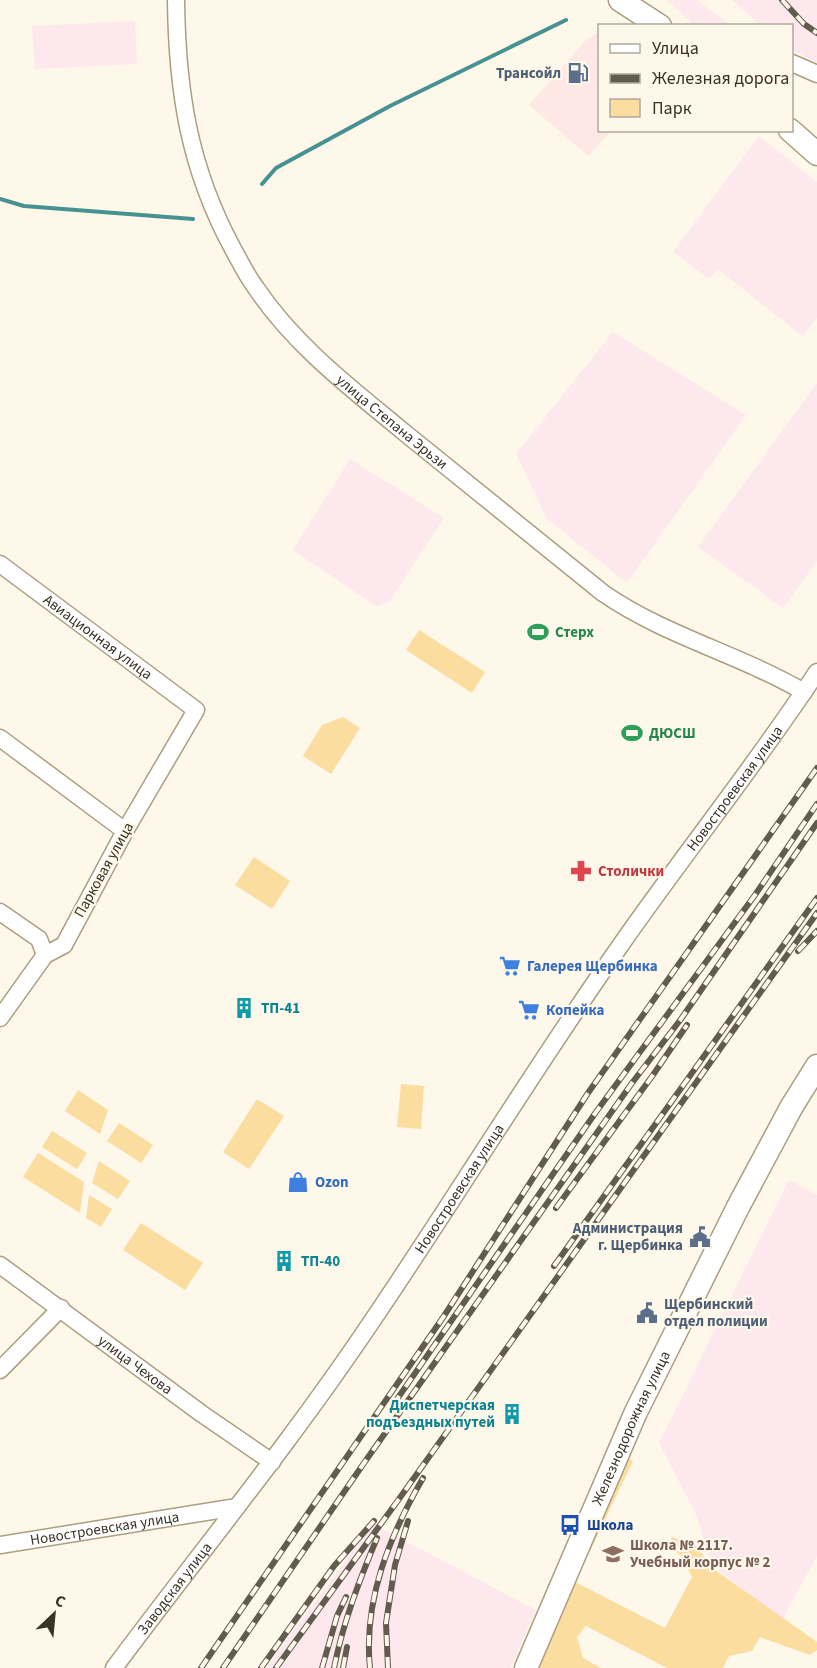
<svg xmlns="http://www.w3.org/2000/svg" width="817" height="1668" font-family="'Source Sans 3',sans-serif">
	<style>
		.commercial { fill: #fee8e6 }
		.industrial { fill: #fde8ed }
		.green { fill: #fadd9f }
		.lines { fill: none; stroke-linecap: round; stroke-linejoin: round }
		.stream { stroke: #469290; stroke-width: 4 }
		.minor-casing { stroke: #ac9e80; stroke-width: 19 }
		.major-casing { stroke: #ac9e80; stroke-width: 25 }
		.minor { stroke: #fff; stroke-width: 16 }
		.major { stroke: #fff; stroke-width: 22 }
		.rail-casing { stroke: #625c4f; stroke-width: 6 }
		.rail { stroke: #fef8eb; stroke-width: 4; stroke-dasharray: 11; stroke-linecap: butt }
		.labels { text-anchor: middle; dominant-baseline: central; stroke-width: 4.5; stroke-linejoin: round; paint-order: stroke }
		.service-label { font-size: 15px; font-weight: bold; fill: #4e5e75; stroke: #fef8eb; text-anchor: end }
		.street-label { font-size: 15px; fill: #393326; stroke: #fef8eb }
		.leisure-label { font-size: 15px; font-weight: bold; fill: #27864d; stroke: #fef8eb; text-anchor: start }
		.health-label { font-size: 15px; font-weight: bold; fill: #be3a42; stroke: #fef8eb; text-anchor: start }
		.shop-label { font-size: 15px; font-weight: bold; fill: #366cbe; stroke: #fef8eb; text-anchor: start }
		.culture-label { font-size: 15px; font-weight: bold; fill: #0d838f; stroke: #fef8eb; text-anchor: start }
		.transit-label { font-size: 15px; font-weight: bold; fill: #164399; stroke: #fef8eb; text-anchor: start }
		.education-label { font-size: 15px; font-weight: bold; fill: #785e54; stroke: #fef8eb; text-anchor: start }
	</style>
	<rect width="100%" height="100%" fill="#fef8eb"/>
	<path class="commercial" d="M 599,32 L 600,130 L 611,131 L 588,156 L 529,105 L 585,41 Z"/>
	<path class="industrial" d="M 667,0 L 697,0 L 730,25 L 694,25 Z
		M 732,0 L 817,0 L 817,63 L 792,50 L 792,26 L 760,25 Z
		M 135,21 L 137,64 L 35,69 L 32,26 Z
		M 759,136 L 817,182 L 817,318 L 802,336 L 718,269 L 709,279 L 673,252 Z
		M 613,332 L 746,415 L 627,583 L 547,519 L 516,454 Z
		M 817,383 L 817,561 L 783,608 L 698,547 Z
		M 350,459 L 444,518 L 389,602 L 376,606 L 293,550 Z
		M 789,1180 L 817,1195 L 817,1556 L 782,1620 L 711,1564 L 696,1514 L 659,1443 Z
		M 373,1524 L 536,1610 L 510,1668 L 266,1668 Z"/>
	<path class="green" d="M 419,630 L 485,672 L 472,693 L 406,650 Z
		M 343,717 L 360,728 L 331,774 L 303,756 L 322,725 Z
		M 254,857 L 290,881 L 272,909 L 235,885 Z
		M 401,1084 L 424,1086 L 421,1129 L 397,1127 Z
		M 78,1090 L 108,1110 L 100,1134 L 65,1111 Z
		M 257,1099 L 284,1116 L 249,1169 L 223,1152 Z
		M 119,1123 L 153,1145 L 141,1163 L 107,1141 Z
		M 52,1131 L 87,1153 L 77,1169 L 42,1147 Z
		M 38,1153 L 84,1182 L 80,1213 L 23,1177 Z
		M 99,1161 L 130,1181 L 118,1199 L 92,1183 Z
		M 89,1195 L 112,1209 L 101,1227 L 86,1218 Z
		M 141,1223 L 203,1263 L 185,1290 L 123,1250 Z
		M 628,1458 L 633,1461 L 575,1582 L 665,1628 L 692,1577 L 682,1557 L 668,1545 L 672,1537 L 699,1547 L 708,1565 L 817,1642 L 817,1650 L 810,1655 L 760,1637 L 752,1651 L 729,1656 L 723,1668 L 667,1668 L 586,1626 L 577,1637 L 583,1658 L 601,1668 L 531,1668 Z"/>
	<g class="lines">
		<path class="stream" d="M 262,184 L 276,168 L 390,106 L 566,20
			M 0,199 L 24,206 L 193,219"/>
		<defs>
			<g id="minor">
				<path id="s1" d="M 176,0 C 177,91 189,168 233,249 C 240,262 247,276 256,288 C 295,346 352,389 405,433 C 471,487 537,539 603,593 C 665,636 739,654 804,692"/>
				<path d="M 792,63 L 817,74"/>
				<path id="s2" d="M 0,564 L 196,710 L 125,831 L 64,945 L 45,955 L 0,1018"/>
				<path d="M 0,738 L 125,831"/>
				<path d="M 0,912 L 39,939 L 45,955"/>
				<path id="s3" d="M 0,1265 L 202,1414 L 272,1462"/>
				<path d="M 0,1370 L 61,1308"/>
				<path id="s4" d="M 0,1545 L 237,1507"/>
				<path id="s5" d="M 114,1668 C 199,1554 290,1443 370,1324 C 455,1199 533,1070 620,946 C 684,854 755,766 817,672"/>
			</g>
			<g id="major">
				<path d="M 620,0 L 660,26"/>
				<path d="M 790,130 L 817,154"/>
				<path id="s6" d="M 526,1668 L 635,1414 L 738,1207 L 792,1106 L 817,1066"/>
			</g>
		</defs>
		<use href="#minor" class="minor-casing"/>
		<use href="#major" class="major-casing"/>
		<use href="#minor" class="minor"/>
		<use href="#major" class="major"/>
		<defs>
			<path id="rail" d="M 782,0 L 804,24 L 817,33
				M 798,951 L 817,931
				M 556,1208 L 653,1075 L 687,1025
				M 554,1266 L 817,898
				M 393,1405 L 596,1112 L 755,895 L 817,804
				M 201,1668 L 444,1316 L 588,1093 L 817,768
				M 223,1668 L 364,1463 L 632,1083 L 681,1019 L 817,823
				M 261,1668 L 334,1566 L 374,1521
				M 276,1668 L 399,1499 L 817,913
				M 322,1668 L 337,1616 L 346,1597
				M 334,1668 C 343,1623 359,1581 377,1538
				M 343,1668 L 347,1647
				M 370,1668 C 363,1600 390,1535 423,1478
				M 388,1668 L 386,1623 L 395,1565 L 408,1521"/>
		</defs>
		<use href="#rail" class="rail-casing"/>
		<use href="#rail" class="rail"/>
	</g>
	<defs>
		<symbol id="fuel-bare" viewBox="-9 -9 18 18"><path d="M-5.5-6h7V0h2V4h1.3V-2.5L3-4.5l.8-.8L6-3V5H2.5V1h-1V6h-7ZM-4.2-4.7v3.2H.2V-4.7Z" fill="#5c6f8a" stroke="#fef8eb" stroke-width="2.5" paint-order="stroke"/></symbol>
		<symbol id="stadium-bare" viewBox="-9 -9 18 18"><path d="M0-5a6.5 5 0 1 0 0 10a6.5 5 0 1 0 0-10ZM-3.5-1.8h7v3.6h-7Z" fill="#2e9e5b" stroke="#fef8eb" stroke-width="2.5" paint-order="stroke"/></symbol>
		<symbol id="pharmacy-bare" viewBox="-9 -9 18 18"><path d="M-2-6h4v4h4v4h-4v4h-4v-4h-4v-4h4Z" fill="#e0444e" stroke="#fef8eb" stroke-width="2.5" paint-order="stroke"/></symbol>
		<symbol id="supermarket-bare" viewBox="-9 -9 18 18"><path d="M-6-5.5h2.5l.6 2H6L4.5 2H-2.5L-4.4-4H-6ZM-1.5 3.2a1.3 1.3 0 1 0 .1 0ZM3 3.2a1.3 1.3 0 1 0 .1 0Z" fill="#3f7fe0" stroke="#fef8eb" stroke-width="2.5" paint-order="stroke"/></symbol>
		<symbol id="building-bare" viewBox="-9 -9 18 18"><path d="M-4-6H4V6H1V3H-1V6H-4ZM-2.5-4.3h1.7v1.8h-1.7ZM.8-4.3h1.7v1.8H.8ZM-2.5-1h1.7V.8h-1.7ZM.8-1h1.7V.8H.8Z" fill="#0f9aa8" stroke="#fef8eb" stroke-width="2.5" paint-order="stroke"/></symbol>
		<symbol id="shop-bare" viewBox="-9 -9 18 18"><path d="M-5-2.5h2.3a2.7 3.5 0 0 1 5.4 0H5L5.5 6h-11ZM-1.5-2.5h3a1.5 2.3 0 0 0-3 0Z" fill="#3f7fe0" stroke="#fef8eb" stroke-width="2.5" paint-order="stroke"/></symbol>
		<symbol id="civic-bare" viewBox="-9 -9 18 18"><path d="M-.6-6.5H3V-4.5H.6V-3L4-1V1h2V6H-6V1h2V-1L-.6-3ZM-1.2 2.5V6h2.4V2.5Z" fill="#5c6f8a" stroke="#fef8eb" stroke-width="2.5" paint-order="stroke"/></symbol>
		<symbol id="bus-bare" viewBox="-9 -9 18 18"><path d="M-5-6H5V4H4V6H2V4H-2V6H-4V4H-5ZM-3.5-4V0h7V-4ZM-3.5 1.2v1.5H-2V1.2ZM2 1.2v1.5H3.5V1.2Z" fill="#1a4fb4" stroke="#fef8eb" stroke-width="2.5" paint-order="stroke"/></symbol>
		<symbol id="school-bare" viewBox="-9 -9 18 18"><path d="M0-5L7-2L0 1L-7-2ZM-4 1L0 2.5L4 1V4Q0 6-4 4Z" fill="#8d6e63" stroke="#fef8eb" stroke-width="2.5" paint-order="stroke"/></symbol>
	</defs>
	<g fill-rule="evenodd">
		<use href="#fuel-bare" x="563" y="58" width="30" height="30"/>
		<use href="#stadium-bare" x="523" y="617" width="30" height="30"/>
		<use href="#stadium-bare" x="617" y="718" width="30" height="30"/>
		<use href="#pharmacy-bare" x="566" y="856" width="30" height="30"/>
		<use href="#supermarket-bare" x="495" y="951" width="30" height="30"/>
		<use href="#building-bare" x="229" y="993" width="30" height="30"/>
		<use href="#supermarket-bare" x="514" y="995" width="30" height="30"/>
		<use href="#shop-bare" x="283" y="1167" width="30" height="30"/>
		<use href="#civic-bare" x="685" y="1222" width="30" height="30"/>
		<use href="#building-bare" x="269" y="1246" width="30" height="30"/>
		<use href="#civic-bare" x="632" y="1298" width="30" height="30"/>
		<use href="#building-bare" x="497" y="1399" width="30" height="30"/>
		<use href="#bus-bare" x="555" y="1510" width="30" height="30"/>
		<use href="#school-bare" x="598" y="1539" width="30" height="30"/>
	</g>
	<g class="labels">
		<g class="service-label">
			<text x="561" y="73">Трансойл</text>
			<text x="683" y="1228">Администрация<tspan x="683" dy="17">г. Щербинка</tspan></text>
			<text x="664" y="1304" text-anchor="start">Щербинский<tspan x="664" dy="17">отдел полиции</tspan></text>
		</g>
		<g class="street-label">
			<text stroke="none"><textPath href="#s1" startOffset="495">улица Степана Эрьзи</textPath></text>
			<text stroke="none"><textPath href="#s2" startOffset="122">Авиационная улица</textPath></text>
			<text stroke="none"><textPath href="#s5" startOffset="1077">Новостроевская улица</textPath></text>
			<text transform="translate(104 870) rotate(-61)">Парковая улица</text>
			<text stroke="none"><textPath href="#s5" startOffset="591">Новостроевская улица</textPath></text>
			<text stroke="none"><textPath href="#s3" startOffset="168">улица Чехова</textPath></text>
			<text stroke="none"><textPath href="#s6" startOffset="262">Железнодорожная улица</textPath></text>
			<text stroke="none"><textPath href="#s4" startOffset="106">Новостроевская улица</textPath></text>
			<text stroke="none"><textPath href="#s5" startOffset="100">Заводская улица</textPath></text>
		</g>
		<g class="leisure-label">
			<text x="555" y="632">Стерх</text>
			<text x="649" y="733">ДЮСШ</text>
		</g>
		<g class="health-label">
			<text x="598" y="871">Столички</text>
		</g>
		<g class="shop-label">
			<text x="527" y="966">Галерея Щербинка</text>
			<text x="546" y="1010">Копейка</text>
			<text x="315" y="1182">Ozon</text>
		</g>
		<g class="culture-label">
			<text x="261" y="1008">ТП-41</text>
			<text x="301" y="1261">ТП-40</text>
			<text x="495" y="1405" text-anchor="end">Диспетчерская<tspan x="495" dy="17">подъездных путей</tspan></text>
		</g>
		<g class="transit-label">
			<text x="587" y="1525">Школа</text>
		</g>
		<g class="education-label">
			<text x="630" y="1545">Школа № 2117.<tspan x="630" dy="17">Учебный корпус № 2</tspan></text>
		</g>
	</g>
	<rect x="598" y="24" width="195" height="108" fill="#fef8eb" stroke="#afa99c" stroke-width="1.5"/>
	<rect x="610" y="44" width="30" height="9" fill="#ffffff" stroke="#afa99c" stroke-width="1.5"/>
	<text x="652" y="54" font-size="18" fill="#393326">Улица</text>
	<rect x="610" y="74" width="30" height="9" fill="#625c4f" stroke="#afa99c" stroke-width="1.5"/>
	<text x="652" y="84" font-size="18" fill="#393326">Железная дорога</text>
	<rect x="610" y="99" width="30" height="18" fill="#fadd9f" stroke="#afa99c" stroke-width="1.5"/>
	<text x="652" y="114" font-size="18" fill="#393326">Парк</text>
	<g transform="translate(54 1614) rotate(26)" stroke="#fef8eb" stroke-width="4.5" paint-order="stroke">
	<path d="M0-4.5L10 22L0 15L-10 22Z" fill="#393326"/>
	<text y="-9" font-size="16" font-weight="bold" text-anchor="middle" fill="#393326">С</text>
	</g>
</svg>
